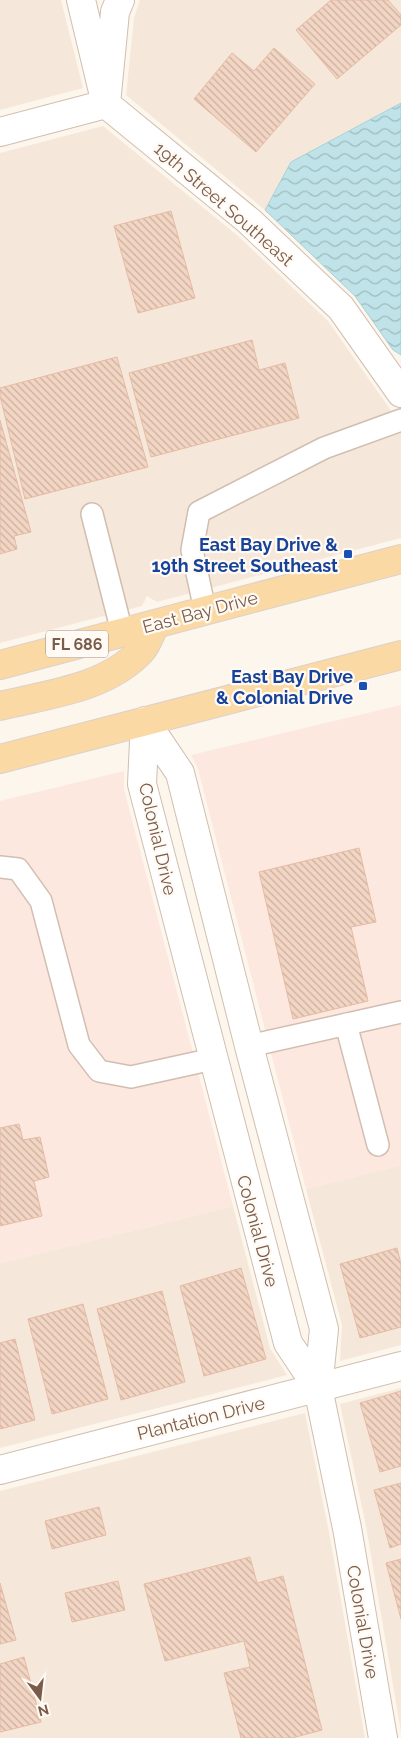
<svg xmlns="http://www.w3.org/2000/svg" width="401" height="1738" font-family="Raleway,sans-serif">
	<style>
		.residential { fill: #f5e8da }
		.commercial { fill: #fde8e0 }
		.water { fill: url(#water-waves); stroke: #a5d3da }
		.building { fill: url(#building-back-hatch); stroke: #e6bba3 }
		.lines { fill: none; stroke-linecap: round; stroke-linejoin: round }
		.lane-casing { stroke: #d1beb0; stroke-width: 24 }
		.street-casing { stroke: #d1beb0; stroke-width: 30 }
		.primary-casing { stroke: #dad1cd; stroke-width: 30 }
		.lane { stroke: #fff; stroke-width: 21 }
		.street { stroke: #fff; stroke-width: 28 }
		.primary { stroke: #fbd9a5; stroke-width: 28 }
		.transit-dot { fill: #1a4fb4; stroke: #fffaf3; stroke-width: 2 }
		.labels { text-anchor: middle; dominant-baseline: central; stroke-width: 4.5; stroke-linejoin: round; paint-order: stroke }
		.shield { fill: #fffaf3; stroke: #a28b7f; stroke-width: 1 }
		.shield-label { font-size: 16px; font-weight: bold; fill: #7a5c4d }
		.street-label { font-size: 18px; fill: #7a5c4d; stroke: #fffaf3 }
		.transit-label { font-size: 18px; font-weight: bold; fill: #164399; stroke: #fffaf3; text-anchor: end }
	</style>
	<defs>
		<pattern id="water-waves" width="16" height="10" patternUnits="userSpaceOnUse" patternTransform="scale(1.25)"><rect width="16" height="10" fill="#bfe3e8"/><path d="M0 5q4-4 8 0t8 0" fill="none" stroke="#a0bbbe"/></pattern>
		<pattern id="building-back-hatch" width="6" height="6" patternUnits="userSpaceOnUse" patternTransform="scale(1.25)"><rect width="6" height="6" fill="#f3d5c3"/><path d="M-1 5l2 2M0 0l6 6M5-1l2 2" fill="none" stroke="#cab0a1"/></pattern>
	</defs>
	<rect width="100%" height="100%" fill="#fdf6ec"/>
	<path class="residential" d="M 0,0 L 61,0 L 83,88 L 0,110 Z
		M 140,0 L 401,0 L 401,103 L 291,162 L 265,210 L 126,95 L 134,18 Z
		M 103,126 L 238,236 L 328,321 L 392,412 L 401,419 L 401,538 L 157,602 L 147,596 L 142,606 L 0,643 L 0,153 Z
		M 401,1165 L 401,1345 L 340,1361 L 342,1325 L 306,1189 Z
		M 233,1206 L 270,1348 L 287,1375 L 0,1448 L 0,1263 Z
		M 401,1388 L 401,1732 L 366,1526 L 340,1404 Z
		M 305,1413 L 329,1532 L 365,1738 L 0,1738 L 0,1491 Z"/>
	<path class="commercial" d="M 401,705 L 401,1165 L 306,1189 L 198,769 L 191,755 Z
		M 124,771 L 124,789 L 233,1206 L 0,1263 L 0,801 Z"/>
	<path class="water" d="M 401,103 L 401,355 L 393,350 L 355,296 L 265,210 L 291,162 Z"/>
	<path class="building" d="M 331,0 L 388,0 L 401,15 L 401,25 L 337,79 L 296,30 Z
		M 274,48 L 315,84 L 256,152 L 194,99 L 232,53 L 254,71 Z
		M 171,211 L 195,298 L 138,313 L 114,226 Z
		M 252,340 L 259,370 L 285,363 L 299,418 L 151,457 L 129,373 Z
		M 117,357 L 148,467 L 25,499 L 0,396 L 0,388 Z
		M 0,420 L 31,532 L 14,536 L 17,549 L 0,554 Z
		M 359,848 L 376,922 L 351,927 L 368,1001 L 293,1019 L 259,872 Z
		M 19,1124 L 23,1140 L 40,1137 L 49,1177 L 34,1181 L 42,1216 L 0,1226 L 0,1128 Z
		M 397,1248 L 401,1264 L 401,1327 L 360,1338 L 340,1264 Z
		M 241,1268 L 266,1359 L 204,1376 L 180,1286 Z
		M 162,1291 L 185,1382 L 121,1400 L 97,1309 Z
		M 83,1304 L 108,1399 L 52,1414 L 28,1319 Z
		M 15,1339 L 35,1420 L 0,1429 L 0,1343 Z
		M 401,1391 L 401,1466 L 380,1472 L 360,1403 Z
		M 401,1483 L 401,1544 L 390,1548 L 374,1490 Z
		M 99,1507 L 106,1535 L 52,1549 L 45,1521 Z
		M 250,1557 L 257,1583 L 283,1576 L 322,1730 L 292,1738 L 241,1738 L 224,1673 L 250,1667 L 244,1641 L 165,1661 L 144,1584 Z
		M 401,1559 L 401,1619 L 386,1563 Z
		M 118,1581 L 125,1610 L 72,1622 L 65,1593 Z
		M 0,1583 L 16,1640 L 0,1644 Z
		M 24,1657 L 41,1722 L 0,1732 L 0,1664 Z"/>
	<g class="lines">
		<defs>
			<path id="lane" d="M 92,514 L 122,632
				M 205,610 L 192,550 L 199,512 L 324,448 L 401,420
				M 0,867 L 18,869 L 41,901 L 79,1045 L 99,1071 L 131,1077 L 213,1059
				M 346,1024 L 378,1145
				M 249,1046 L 401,1012"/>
			<path id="street" d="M 81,0 L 106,104 L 249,221 L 341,308 L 401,393
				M 0,132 L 106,104 L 115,12 L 120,0
				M 145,721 L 180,773 L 249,1046 L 324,1329 L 318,1388 L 347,1528 L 383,1738
				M 145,721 L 142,784 L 288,1343 L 318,1388
				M 0,1470 L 401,1366"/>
			<path id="primary" d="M 0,665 L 401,559
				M 0,706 C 48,694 105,689 141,651 C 147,645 151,632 155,624
				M 0,759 L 401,655"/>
		</defs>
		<use href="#lane" class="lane-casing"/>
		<use href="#street" class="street-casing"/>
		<use href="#primary" class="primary-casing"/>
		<use href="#lane" class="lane"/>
		<use href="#street" class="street"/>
		<use href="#primary" class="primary"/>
	</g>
	<g class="transit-dot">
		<rect x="343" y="549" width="10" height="10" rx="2.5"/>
		<rect x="358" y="681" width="10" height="10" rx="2.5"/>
	</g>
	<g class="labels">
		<rect class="shield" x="46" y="630.5" width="62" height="27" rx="4"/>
		<g class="shield-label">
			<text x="77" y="644">FL 686</text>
		</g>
		<g class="street-label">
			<text transform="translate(224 204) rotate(41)">19th Street Southeast</text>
			<text transform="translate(200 612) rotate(-15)">East Bay Drive</text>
			<text transform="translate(158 839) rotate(77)">Colonial Drive</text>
			<text transform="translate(258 1231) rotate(75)">Colonial Drive</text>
			<text transform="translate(201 1418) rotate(-14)">Plantation Drive</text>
			<text transform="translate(363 1622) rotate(80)">Colonial Drive</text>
		</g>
		<g class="transit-label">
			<text x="338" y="544">East Bay Drive &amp;<tspan x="338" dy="21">19th Street Southeast</tspan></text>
			<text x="353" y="676">East Bay Drive<tspan x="353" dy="21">&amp; Colonial Drive</tspan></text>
		</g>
	</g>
	<g transform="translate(40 1698) rotate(165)" stroke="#fffaf3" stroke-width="4" paint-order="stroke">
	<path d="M0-4L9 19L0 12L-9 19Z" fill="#7a5c4d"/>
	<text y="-8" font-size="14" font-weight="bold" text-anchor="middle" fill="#7a5c4d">N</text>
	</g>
</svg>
